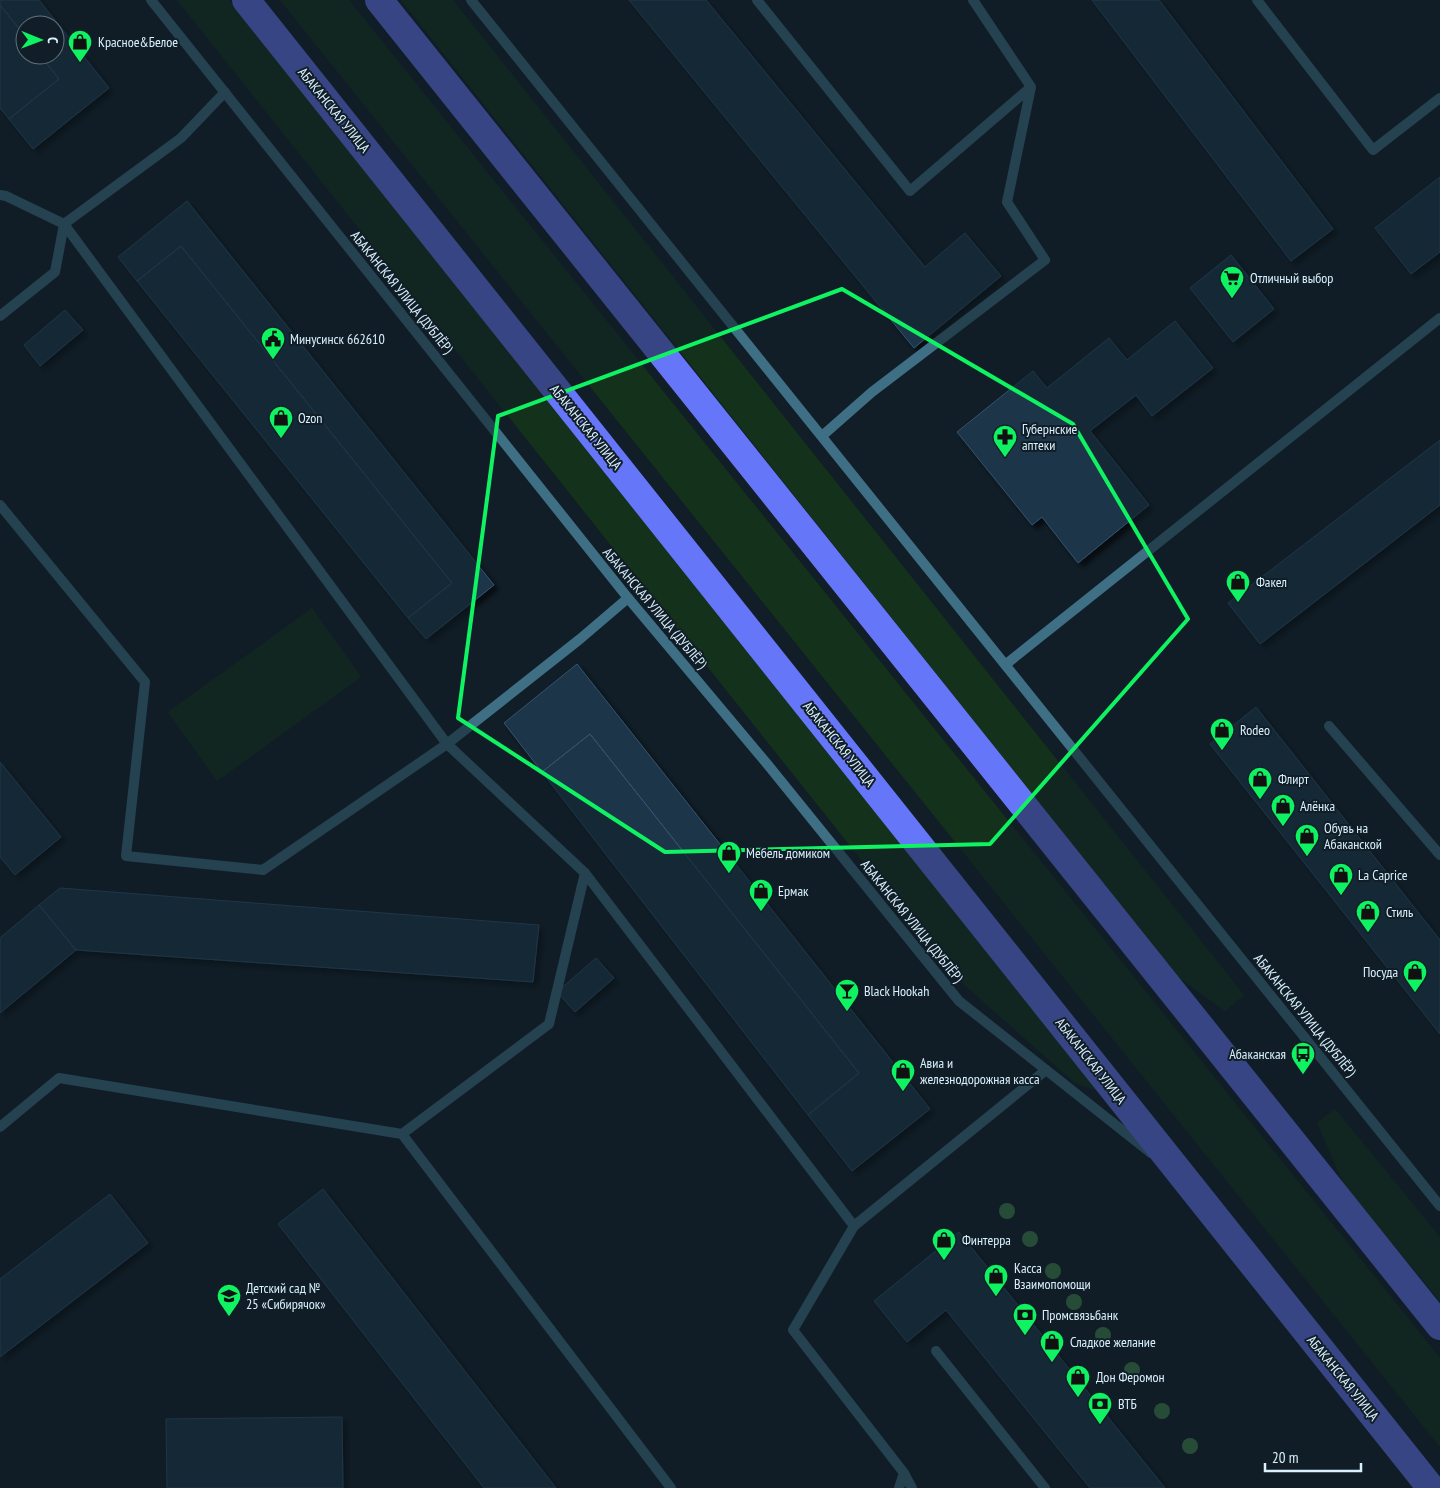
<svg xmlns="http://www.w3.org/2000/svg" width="1440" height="1488" font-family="'PT Sans Narrow',sans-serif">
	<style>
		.green { fill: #14311b }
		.building { fill: #1e3448; stroke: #315472; filter: url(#shadow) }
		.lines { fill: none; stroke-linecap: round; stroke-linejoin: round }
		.lane { stroke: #3f6f84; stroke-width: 10 }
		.street { stroke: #3f6f84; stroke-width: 10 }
		.primary { stroke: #6676f8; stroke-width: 28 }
		.tree { fill: #41864c }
		.marked { fill: none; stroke: #0ff363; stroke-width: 4; stroke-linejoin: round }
		.labels { text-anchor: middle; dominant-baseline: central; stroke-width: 4; stroke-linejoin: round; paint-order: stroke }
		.poi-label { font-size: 14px; fill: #d9f0fd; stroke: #111e27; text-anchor: start }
		.street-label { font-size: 14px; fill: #d9f0fd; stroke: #111e27 }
	</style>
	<defs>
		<filter id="shadow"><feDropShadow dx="4.5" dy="4.5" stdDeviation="2.5" flood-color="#0009"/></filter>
	</defs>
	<rect width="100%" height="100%" fill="#111e27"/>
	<path class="green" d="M 177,0 L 229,0 L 1098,1091 L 1075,1083 L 952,974 Z
		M 280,0 L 349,0 L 1440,1358 L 1440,1447 Z
		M 401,0 L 453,0 L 1244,995 L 1225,1011 L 1173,973 Z
		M 312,608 L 361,677 L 217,781 L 168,712 Z
		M 1335,1109 L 1440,1237 L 1440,1301 L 1344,1185 L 1317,1123 Z"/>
	<path class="building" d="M 0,0 L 39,0 L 109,88 L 33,149 L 9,119 L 59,79 L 40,55 L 55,55 L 55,25 L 25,25 L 25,36 L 0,5 Z
		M 629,0 L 706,0 L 925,267 L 965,233 L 1001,276 L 914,348 Z
		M 1092,0 L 1159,0 L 1333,229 L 1291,261 Z
		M 0,5 L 25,36 L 25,55 L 40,55 L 59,79 L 9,119 L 0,108 Z
		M 1440,177 L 1440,252 L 1411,274 L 1375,228 Z
		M 187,201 L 494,585 L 426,639 L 408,618 L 452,583 L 181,246 L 137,281 L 118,257 Z
		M 181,246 L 452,583 L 408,618 L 137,281 Z
		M 1231,255 L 1274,309 L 1233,342 L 1190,288 Z
		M 65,310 L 83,330 L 40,366 L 24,345 Z
		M 1175,321 L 1213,368 L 1152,416 L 1136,395 L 1090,431 L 1149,505 L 1078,563 L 1042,517 L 1032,525 L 957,432 L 1033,371 L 1047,388 L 1109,338 L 1127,360 Z
		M 1440,440 L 1440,505 L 1260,644 L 1228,603 Z
		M 577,664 L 930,1109 L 852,1171 L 808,1115 L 859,1073 L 590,734 L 542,772 L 504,723 Z
		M 1256,707 L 1440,940 L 1440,1034 L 1210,744 Z
		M 590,734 L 859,1073 L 808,1115 L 542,772 Z
		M 0,762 L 61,837 L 15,875 L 0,857 Z
		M 60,888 L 539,925 L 533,982 L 76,950 L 39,905 Z
		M 39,905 L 76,950 L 0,1013 L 0,938 Z
		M 596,958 L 614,978 L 575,1012 L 557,992 Z
		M 323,1189 L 556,1488 L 484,1488 L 278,1224 Z
		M 110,1194 L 148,1243 L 0,1357 L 0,1279 Z
		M 959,1232 L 1165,1488 L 1090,1488 L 946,1310 L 907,1342 L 874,1301 Z
		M 342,1417 L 343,1488 L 167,1488 L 166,1419 Z"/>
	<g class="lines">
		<path class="lane" d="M 757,0 L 910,191 L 1031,87
			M 1257,0 L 1373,150 L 1440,98
			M 0,195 L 6,196 L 64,224 L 447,744 L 585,873 L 854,1226 L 1046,1070
			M 0,316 L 55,272 L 64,224 L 181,138 L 225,92
			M 822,436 L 872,392 L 1045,260 L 1007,202 L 1031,87 L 973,0
			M 0,505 L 145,682 L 126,856 L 263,870 L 447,744 L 580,639 L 628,598
			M 1329,726 L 1440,855
			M 585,873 L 549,1024 L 402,1134 L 671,1488
			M 0,1127 L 59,1078 L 402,1134
			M 854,1226 L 793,1330 L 904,1473 L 899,1488
			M 936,1351 L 1045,1488
			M 904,1473 L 912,1488"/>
		<path class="street" d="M 151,0 L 628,598 L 768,765 L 959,1001 L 1151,1153
			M 471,0 L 1440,1206
			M 1005,665 L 1440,318"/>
		<path class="primary" d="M 246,0 L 1431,1488
			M 379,0 L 1440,1326"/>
	</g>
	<g class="tree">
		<circle cx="1007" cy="1211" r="8"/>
		<circle cx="1030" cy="1239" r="8"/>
		<circle cx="1053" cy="1271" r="8"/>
		<circle cx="1074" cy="1302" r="8"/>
		<circle cx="1103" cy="1335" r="8"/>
		<circle cx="1132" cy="1370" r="8"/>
		<circle cx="1162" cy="1411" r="8"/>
		<circle cx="1190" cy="1446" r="8"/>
	</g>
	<path d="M0 0H1440V1488H0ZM 842,289 L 1073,424 L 1188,619 L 990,844 L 665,852 L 458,718 L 498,416 Z" fill="#111e27" fill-opacity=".55" fill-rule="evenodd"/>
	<path class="marked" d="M 842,289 L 1073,424 L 1188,619 L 990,844 L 665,852 L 458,718 L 498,416 Z"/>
	<defs>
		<symbol id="shop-pin" viewBox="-11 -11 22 30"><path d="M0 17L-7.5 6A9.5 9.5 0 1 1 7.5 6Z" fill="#0ff363" stroke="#111e27"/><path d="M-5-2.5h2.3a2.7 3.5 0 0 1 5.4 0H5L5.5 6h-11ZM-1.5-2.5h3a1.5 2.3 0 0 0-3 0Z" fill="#111"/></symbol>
		<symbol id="supermarket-pin" viewBox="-11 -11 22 30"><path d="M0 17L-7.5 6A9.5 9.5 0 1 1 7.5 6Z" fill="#0ff363" stroke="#111e27"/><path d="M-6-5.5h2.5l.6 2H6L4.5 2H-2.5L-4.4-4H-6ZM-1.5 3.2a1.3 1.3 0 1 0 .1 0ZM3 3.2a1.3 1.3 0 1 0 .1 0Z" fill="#111"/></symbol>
		<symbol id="civic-pin" viewBox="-11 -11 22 30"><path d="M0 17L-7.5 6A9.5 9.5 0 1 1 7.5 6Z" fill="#0ff363" stroke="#111e27"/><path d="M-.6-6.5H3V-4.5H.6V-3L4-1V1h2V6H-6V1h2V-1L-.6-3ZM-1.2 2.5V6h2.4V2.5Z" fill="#111"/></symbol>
		<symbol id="pharmacy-pin" viewBox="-11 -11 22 30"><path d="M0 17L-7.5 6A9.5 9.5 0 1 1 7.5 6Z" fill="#0ff363" stroke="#111e27"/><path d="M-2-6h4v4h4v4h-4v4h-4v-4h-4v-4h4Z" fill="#111"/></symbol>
		<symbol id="bar-pin" viewBox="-11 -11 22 30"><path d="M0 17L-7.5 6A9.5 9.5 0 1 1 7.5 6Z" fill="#0ff363" stroke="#111e27"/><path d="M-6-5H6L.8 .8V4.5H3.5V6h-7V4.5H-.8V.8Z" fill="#111"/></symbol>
		<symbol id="bus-pin" viewBox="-11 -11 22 30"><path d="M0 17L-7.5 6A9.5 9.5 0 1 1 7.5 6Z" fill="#0ff363" stroke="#111e27"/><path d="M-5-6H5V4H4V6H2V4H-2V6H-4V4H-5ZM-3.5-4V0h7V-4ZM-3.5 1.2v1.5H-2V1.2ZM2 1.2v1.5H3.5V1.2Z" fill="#111"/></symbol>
		<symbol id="school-pin" viewBox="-11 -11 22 30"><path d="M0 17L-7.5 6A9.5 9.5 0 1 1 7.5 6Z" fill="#0ff363" stroke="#111e27"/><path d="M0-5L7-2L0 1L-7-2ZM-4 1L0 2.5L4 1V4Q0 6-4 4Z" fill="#111"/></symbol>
		<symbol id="bank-pin" viewBox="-11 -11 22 30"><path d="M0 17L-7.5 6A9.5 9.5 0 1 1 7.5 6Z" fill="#0ff363" stroke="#111e27"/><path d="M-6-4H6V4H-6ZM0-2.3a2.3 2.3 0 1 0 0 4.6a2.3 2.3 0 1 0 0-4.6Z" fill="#111"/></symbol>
	</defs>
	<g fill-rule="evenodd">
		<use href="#shop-pin" x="66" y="28" width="28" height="38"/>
		<use href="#supermarket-pin" x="1218" y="264" width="28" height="38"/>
		<use href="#civic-pin" x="259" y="325" width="28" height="38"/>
		<use href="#shop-pin" x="267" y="404" width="28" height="38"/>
		<use href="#pharmacy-pin" x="991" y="423" width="28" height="38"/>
		<use href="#shop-pin" x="1224" y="568" width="28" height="38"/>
		<use href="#shop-pin" x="1208" y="716" width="28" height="38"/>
		<use href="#shop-pin" x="1246" y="765" width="28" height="38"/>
		<use href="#shop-pin" x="1269" y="792" width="28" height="38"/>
		<use href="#shop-pin" x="1293" y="822" width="28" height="38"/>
		<use href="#shop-pin" x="715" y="839" width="28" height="38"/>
		<use href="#shop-pin" x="1327" y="861" width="28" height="38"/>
		<use href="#shop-pin" x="747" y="877" width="28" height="38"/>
		<use href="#shop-pin" x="1354" y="898" width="28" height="38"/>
		<use href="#shop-pin" x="1401" y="958" width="28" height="38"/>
		<use href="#bar-pin" x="833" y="977" width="28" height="38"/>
		<use href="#bus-pin" x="1289" y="1040" width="28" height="38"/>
		<use href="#shop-pin" x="889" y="1057" width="28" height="38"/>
		<use href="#shop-pin" x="930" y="1226" width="28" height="38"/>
		<use href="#shop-pin" x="982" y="1262" width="28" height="38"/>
		<use href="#school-pin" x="215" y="1282" width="28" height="38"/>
		<use href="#bank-pin" x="1011" y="1301" width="28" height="38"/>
		<use href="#shop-pin" x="1038" y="1328" width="28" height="38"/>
		<use href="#shop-pin" x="1064" y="1363" width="28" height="38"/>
		<use href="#bank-pin" x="1086" y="1390" width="28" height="38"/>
	</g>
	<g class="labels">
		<g class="poi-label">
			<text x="98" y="42">Красное&amp;Белое</text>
			<text x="1250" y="278">Отличный выбор</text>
			<text x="290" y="339">Минусинск 662610</text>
			<text x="298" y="418">Ozon</text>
			<text x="1022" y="429">Губернские<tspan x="1022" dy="16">аптеки</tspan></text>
			<text x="1256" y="582">Факел</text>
			<text x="1240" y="730">Rodeo</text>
			<text x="1278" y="779">Флирт</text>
			<text x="1300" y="806">Алёнка</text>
			<text x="1324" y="828">Обувь на<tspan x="1324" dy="16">Абаканской</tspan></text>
			<text x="746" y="853">Мебель домиком</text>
			<text x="1358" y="875">La Caprice</text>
			<text x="778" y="891">Ермак</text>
			<text x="1386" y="912">Стиль</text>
			<text x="1398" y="972" text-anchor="end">Посуда</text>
			<text x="864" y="991">Black Hookah</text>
			<text x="1286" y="1054" text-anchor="end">Абаканская</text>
			<text x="920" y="1063">Авиа и<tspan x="920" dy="16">железнодорожная касса</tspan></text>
			<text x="962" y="1240">Финтерра</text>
			<text x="1014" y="1268">Касса<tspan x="1014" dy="16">Взаимопомощи</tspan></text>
			<text x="246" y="1288">Детский сад №<tspan x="246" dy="16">25 «Сибирячок»</tspan></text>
			<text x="1042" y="1315">Промсвязьбанк</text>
			<text x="1070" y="1342">Сладкое желание</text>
			<text x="1096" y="1377">Дон Феромон</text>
			<text x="1118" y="1404">ВТБ</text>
		</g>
		<g class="street-label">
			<text transform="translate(334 110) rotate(51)">АБАКАНСКАЯ УЛИЦА</text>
			<text transform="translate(402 292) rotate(51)">АБАКАНСКАЯ УЛИЦА (ДУБЛЁР)</text>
			<text transform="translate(586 427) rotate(51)">АБАКАНСКАЯ УЛИЦА</text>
			<text transform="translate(655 608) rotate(50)">АБАКАНСКАЯ УЛИЦА (ДУБЛЁР)</text>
			<text transform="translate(839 744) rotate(51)">АБАКАНСКАЯ УЛИЦА</text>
			<text transform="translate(912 921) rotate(51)">АБАКАНСКАЯ УЛИЦА (ДУБЛЁР)</text>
			<text transform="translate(1305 1015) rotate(51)">АБАКАНСКАЯ УЛИЦА (ДУБЛЁР)</text>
			<text transform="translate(1091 1061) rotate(52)">АБАКАНСКАЯ УЛИЦА</text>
			<text transform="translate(1343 1378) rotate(51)">АБАКАНСКАЯ УЛИЦА</text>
		</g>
	</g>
	<g transform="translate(40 40) rotate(91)"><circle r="24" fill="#111e27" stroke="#61727d"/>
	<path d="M0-4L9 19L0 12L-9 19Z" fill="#0ff363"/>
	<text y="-8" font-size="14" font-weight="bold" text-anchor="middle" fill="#d9f0fd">С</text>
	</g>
	<path d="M1265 1463v8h96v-8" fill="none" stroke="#d9f0fd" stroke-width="2.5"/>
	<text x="1272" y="1463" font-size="15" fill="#d9f0fd" stroke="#111e27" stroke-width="4" paint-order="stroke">20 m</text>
</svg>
